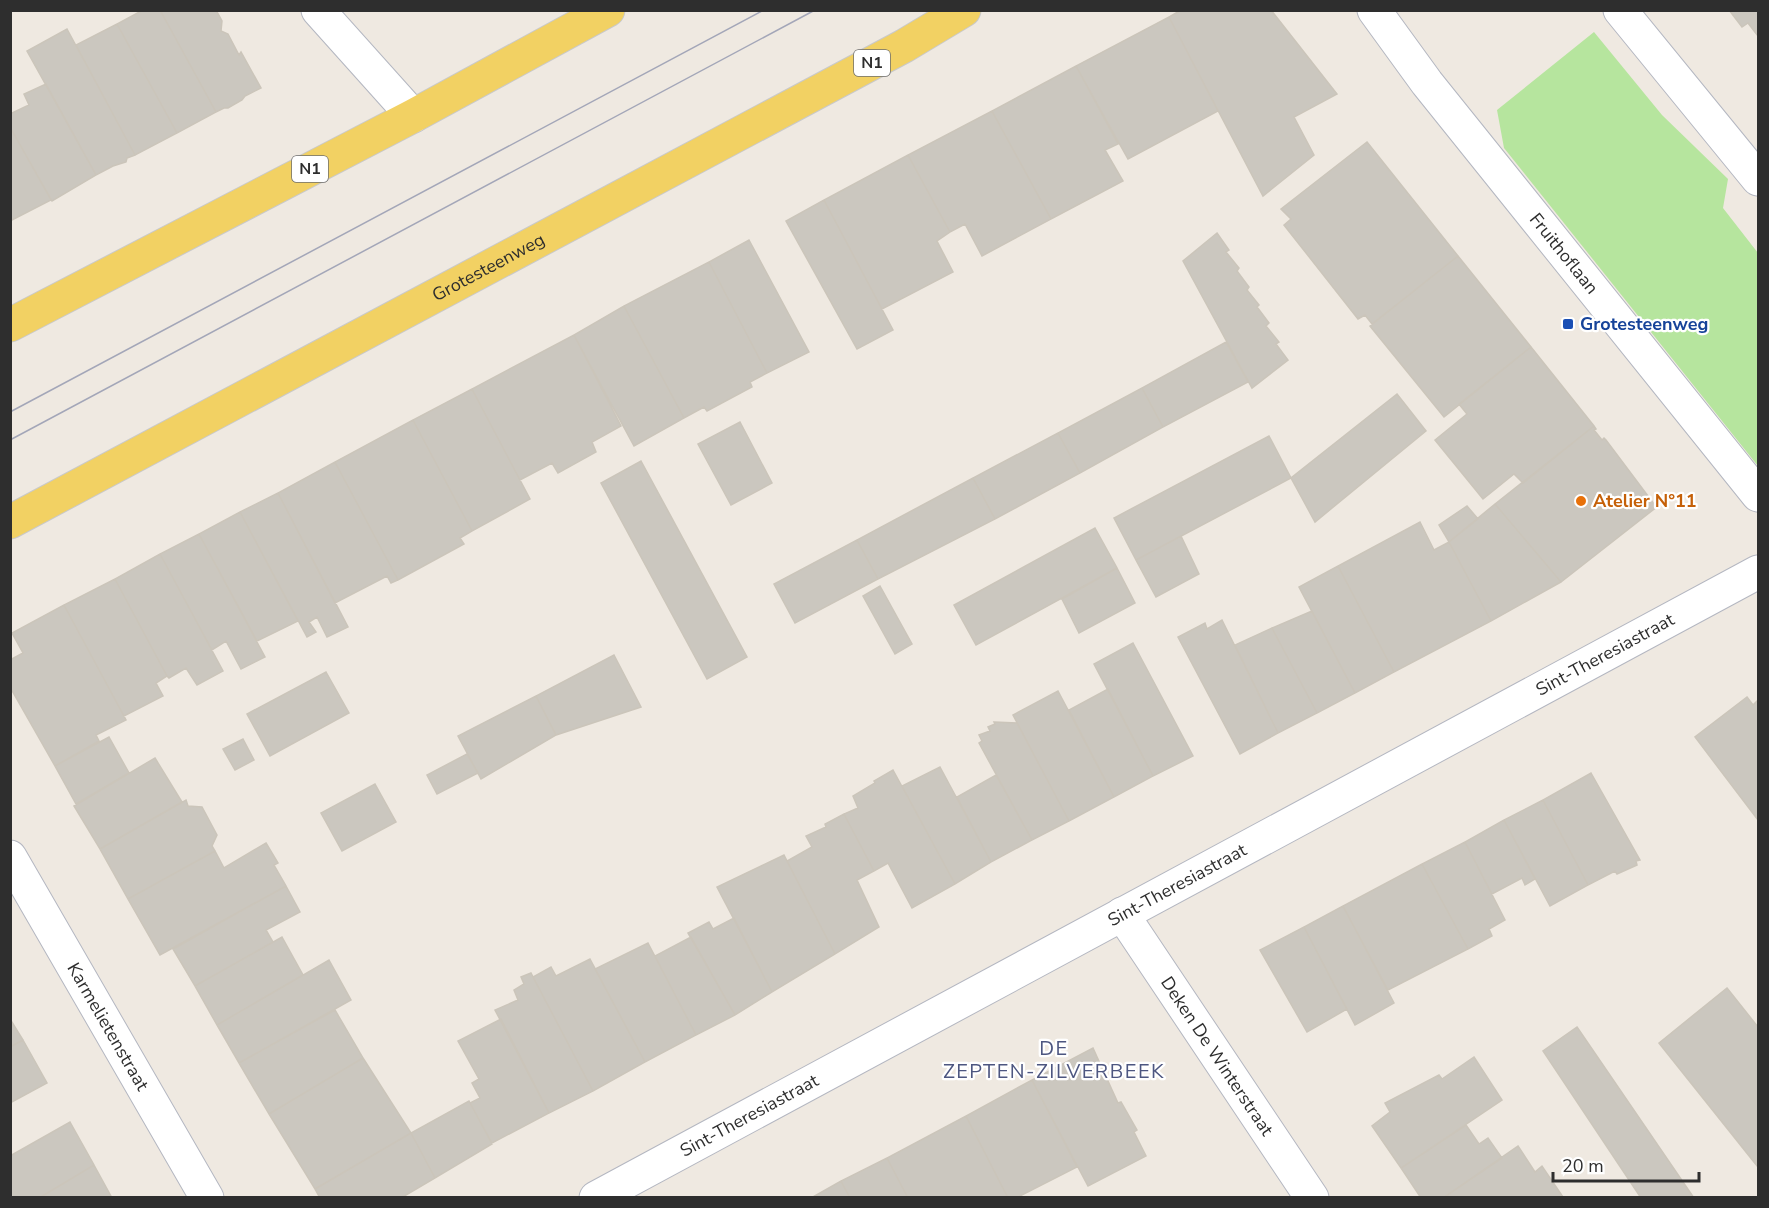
<svg xmlns="http://www.w3.org/2000/svg" width="1769" height="1208" font-family="'Nunito Sans',sans-serif">
	<style>
		.green { fill: #b6e59e }
		.building { fill: #cbc7bf; stroke: #cbc5ba; stroke-width: 1.5 }
		.lines { fill: none; stroke-linecap: round; stroke-linejoin: round }
		.minor-casing { stroke: #b4b7c1; stroke-width: 35 }
		.tertiary-casing { stroke: #b4b7c1; stroke-width: 35 }
		.primary-casing { stroke: #c9c9c9; stroke-width: 35 }
		.minor { stroke: #fff; stroke-width: 33 }
		.tertiary { stroke: #fff; stroke-width: 33 }
		.primary { stroke: #f2d163; stroke-width: 33 }
		.tram { stroke: #a3a6b8; stroke-width: 1.5 }
		.transit-dot { fill: #1a4fb4; stroke: #fff; stroke-width: 2 }
		.food-dot { fill: #e8710a; stroke: #fff; stroke-width: 2 }
		.labels { text-anchor: middle; dominant-baseline: central; stroke-width: 4.5; stroke-linejoin: round; paint-order: stroke }
		.shield { fill: #fff; stroke: #6d6d6d; stroke-width: 1.5 }
		.shield-label { font-size: 16px; font-weight: bold; fill: #2e2e2e }
		.street-label { font-size: 18px; fill: #2e2e2e; stroke: #fff }
		.transit-label { font-size: 18px; font-weight: bold; fill: #164399; stroke: #fff; text-anchor: start }
		.food-label { font-size: 18px; font-weight: bold; fill: #c56008; stroke: #fff; text-anchor: start }
		.neighbourhood-label { font-size: 20px; letter-spacing: 1.5px; fill: #4d5680; stroke: #fff }
	</style>
	<rect width="100%" height="100%" fill="#efe9e1"/>
	<path class="green" d="M 1594,32 L 1662,115 L 1728,179 L 1723,208 L 1758,253 L 1758,466 L 1504,148 L 1497,110 Z"/>
	<path class="building" d="M 143,10 L 160,10 L 216,112 L 177,133 L 117,24 Z
		M 160,10 L 216,10 L 222,21 L 221,31 L 228,34 L 239,55 L 241,52 L 261,88 L 245,96 L 242,100 L 228,108 L 224,108 L 216,112 Z
		M 1181,10 L 1271,10 L 1337,94 L 1294,117 L 1314,155 L 1263,196 L 1169,17 Z
		M 1729,10 L 1758,10 L 1758,36 L 1748,23 L 1742,27 Z
		M 1169,17 L 1218,111 L 1128,159 L 1076,66 Z
		M 117,24 L 177,133 L 135,155 L 76,45 Z
		M 67,29 L 135,155 L 127,158 L 126,162 L 113,166 L 96,175 L 27,51 Z
		M 1076,66 L 1118,144 L 1105,150 L 1123,181 L 1051,219 L 992,111 Z
		M 46,84 L 96,175 L 52,201 L 10,127 L 10,114 L 29,105 L 24,94 Z
		M 992,111 L 1051,219 L 982,256 L 965,224 L 950,232 L 908,155 Z
		M 10,127 L 51,200 L 10,221 Z
		M 1367,142 L 1458,256 L 1372,324 L 1365,315 L 1358,319 L 1284,225 L 1291,219 L 1281,209 Z
		M 908,155 L 950,232 L 937,241 L 953,272 L 882,309 L 824,200 Z
		M 824,200 L 893,330 L 857,349 L 786,221 Z
		M 1217,233 L 1229,250 L 1226,252 L 1239,268 L 1237,271 L 1249,287 L 1247,290 L 1259,305 L 1257,307 L 1269,323 L 1266,326 L 1279,342 L 1276,344 L 1288,360 L 1252,388 L 1183,261 Z
		M 749,240 L 809,352 L 767,373 L 709,262 Z
		M 1458,256 L 1531,347 L 1444,417 L 1370,326 Z
		M 709,262 L 767,373 L 750,382 L 752,387 L 707,411 L 704,407 L 684,418 L 624,306 Z
		M 624,306 L 684,418 L 634,446 L 574,335 Z
		M 574,335 L 621,426 L 592,442 L 596,452 L 558,473 L 552,463 L 520,480 L 472,389 Z
		M 1226,342 L 1248,382 L 1163,427 L 1142,388 Z
		M 1531,347 L 1594,426 L 1523,483 L 1514,474 L 1483,499 L 1435,440 L 1467,414 L 1459,404 Z
		M 1142,388 L 1163,427 L 1080,473 L 1058,433 Z
		M 472,389 L 530,499 L 472,531 L 413,420 Z
		M 1397,394 L 1426,431 L 1315,522 L 1291,478 Z
		M 413,420 L 472,531 L 460,538 L 464,544 L 398,580 L 335,462 Z
		M 740,422 L 772,483 L 731,505 L 698,444 Z
		M 1594,426 L 1596,429 L 1594,430 L 1602,440 L 1604,438 L 1606,440 L 1654,504 L 1656,503 L 1658,506 L 1561,582 L 1495,504 Z
		M 1058,433 L 1080,473 L 995,519 L 973,478 Z
		M 1269,436 L 1291,478 L 1136,560 L 1114,518 Z
		M 641,461 L 747,657 L 707,679 L 601,483 Z
		M 335,462 L 398,580 L 391,583 L 387,576 L 335,603 L 278,493 Z
		M 973,478 L 995,519 L 878,579 L 857,540 Z
		M 278,493 L 348,627 L 327,637 L 317,617 L 309,622 L 316,632 L 307,637 L 240,512 Z
		M 1495,504 L 1561,582 L 1491,621 L 1449,542 Z
		M 1467,506 L 1478,519 L 1449,542 L 1439,525 Z
		M 240,512 L 298,621 L 257,641 L 199,534 Z
		M 1420,522 L 1434,550 L 1449,542 L 1491,621 L 1394,672 L 1338,566 Z
		M 1095,528 L 1117,568 L 976,645 L 954,605 Z
		M 199,534 L 265,657 L 241,669 L 226,641 L 212,650 L 160,554 Z
		M 1181,536 L 1199,574 L 1156,597 L 1136,560 Z
		M 857,540 L 878,579 L 795,623 L 774,584 Z
		M 160,554 L 223,671 L 197,685 L 186,668 L 169,678 L 167,676 L 115,579 Z
		M 1338,566 L 1394,672 L 1355,693 L 1299,587 Z
		M 1117,568 L 1135,603 L 1079,633 L 1062,599 Z
		M 115,579 L 167,676 L 156,683 L 163,696 L 124,716 L 64,605 Z
		M 880,586 L 912,644 L 895,654 L 863,596 Z
		M 64,605 L 126,720 L 96,735 L 99,741 L 55,766 L 10,687 L 10,660 L 23,653 L 12,633 Z
		M 1312,611 L 1355,693 L 1317,713 L 1272,628 Z
		M 1222,620 L 1278,733 L 1240,754 L 1178,637 L 1205,623 L 1207,629 Z
		M 1272,628 L 1317,713 L 1278,733 L 1235,645 Z
		M 1133,643 L 1193,756 L 1153,776 L 1094,664 Z
		M 614,655 L 641,707 L 556,735 L 536,696 Z
		M 326,672 L 349,713 L 270,756 L 247,714 Z
		M 1108,689 L 1153,776 L 1114,797 L 1069,710 Z
		M 1058,691 L 1114,797 L 1069,821 L 1013,715 Z
		M 536,696 L 556,735 L 481,779 L 458,736 Z
		M 1747,697 L 1753,705 L 1758,700 L 1758,820 L 1695,737 Z
		M 994,722 L 1017,723 L 1069,821 L 1032,840 L 979,743 L 982,741 L 979,735 L 990,731 L 988,727 L 995,724 Z
		M 109,737 L 129,773 L 76,804 L 55,766 Z
		M 243,739 L 254,760 L 235,770 L 223,749 Z
		M 467,754 L 478,773 L 437,794 L 427,775 Z
		M 155,758 L 182,802 L 100,849 L 74,806 Z
		M 940,767 L 991,862 L 955,884 L 902,786 Z
		M 893,770 L 955,884 L 912,908 L 888,863 L 874,871 L 844,814 L 858,808 L 853,796 L 875,783 L 874,781 Z
		M 1591,773 L 1640,860 L 1636,861 L 1637,865 L 1617,874 L 1615,871 L 1588,885 L 1543,800 Z
		M 996,775 L 1032,840 L 991,862 L 957,797 Z
		M 375,784 L 396,822 L 342,851 L 321,813 Z
		M 186,800 L 188,806 L 202,807 L 217,835 L 212,846 L 215,851 L 128,899 L 100,849 Z
		M 1543,800 L 1588,885 L 1550,906 L 1504,820 Z
		M 844,814 L 874,871 L 857,880 L 879,927 L 835,954 L 787,861 L 812,847 L 806,836 L 826,827 L 825,824 Z
		M 1504,820 L 1535,879 L 1525,885 L 1522,878 L 1492,894 L 1465,842 Z
		M 1465,842 L 1505,920 L 1489,929 L 1492,936 L 1468,949 L 1422,864 Z
		M 266,843 L 278,863 L 274,865 L 286,886 L 160,955 L 128,899 L 215,851 L 224,868 Z
		M 784,855 L 835,954 L 772,992 L 717,887 Z
		M 1422,864 L 1468,949 L 1388,990 L 1343,906 Z
		M 286,886 L 300,912 L 266,930 L 273,942 L 195,986 L 173,949 Z
		M 1343,906 L 1394,1003 L 1355,1025 L 1304,927 Z
		M 734,918 L 772,992 L 735,1015 L 688,933 L 709,922 L 713,929 Z
		M 1304,927 L 1347,1009 L 1307,1032 L 1260,950 Z
		M 282,937 L 303,975 L 217,1025 L 195,986 Z
		M 691,937 L 735,1015 L 696,1035 L 655,956 Z
		M 648,943 L 696,1035 L 645,1062 L 595,969 Z
		M 590,959 L 645,1062 L 593,1091 L 533,977 L 551,967 L 556,976 Z
		M 329,960 L 351,1000 L 239,1063 L 217,1025 Z
		M 531,973 L 593,1091 L 549,1113 L 495,1010 L 518,1000 L 514,990 L 524,984 L 521,977 Z
		M 1727,988 L 1758,1027 L 1758,1167 L 1659,1043 Z
		M 335,1010 L 363,1058 L 269,1114 L 239,1063 Z
		M 10,1019 L 23,1040 L 10,1047 Z
		M 501,1019 L 549,1113 L 492,1143 L 470,1103 L 480,1098 L 472,1083 L 479,1079 L 458,1041 Z
		M 1577,1027 L 1694,1198 L 1641,1198 L 1543,1051 Z
		M 23,1040 L 47,1083 L 10,1103 L 10,1047 Z
		M 1093,1048 L 1118,1103 L 1121,1102 L 1137,1130 L 1134,1132 L 1146,1156 L 1088,1186 L 1032,1080 Z
		M 1474,1057 L 1502,1100 L 1401,1168 L 1372,1126 L 1390,1112 L 1385,1103 L 1439,1075 L 1442,1079 Z
		M 363,1058 L 411,1133 L 315,1189 L 269,1114 Z
		M 1032,1080 L 1077,1167 L 1016,1198 L 1008,1198 L 966,1116 Z
		M 469,1101 L 492,1144 L 435,1178 L 411,1133 Z
		M 966,1116 L 1008,1198 L 908,1198 L 887,1158 Z
		M 70,1122 L 94,1165 L 39,1198 L 10,1198 L 10,1156 Z
		M 1466,1125 L 1479,1144 L 1488,1138 L 1502,1158 L 1443,1198 L 1421,1198 L 1401,1168 Z
		M 411,1133 L 435,1178 L 401,1198 L 320,1198 L 315,1189 Z
		M 1518,1146 L 1535,1172 L 1542,1166 L 1563,1197 L 1443,1198 Z
		M 887,1158 L 908,1198 L 850,1198 L 841,1181 Z
		M 94,1165 L 112,1198 L 39,1198 Z
		M 841,1181 L 850,1198 L 811,1198 Z"/>
	<g class="lines">
		<defs>
			<g id="minor">
				<path d="M 318,10 L 413,116"/>
				<path id="s1" d="M 10,857 L 207,1198"/>
				<path id="s2" d="M 1122,914 L 1312,1198"/>
				<path id="s3" d="M 596,1198 L 1758,572"/>
			</g>
			<g id="tertiary">
				<path id="s4" d="M 1374,10 L 1427,83 L 1758,495"/>
				<path d="M 1620,10 L 1758,179"/>
			</g>
			<g id="primary">
				<path d="M 10,325 L 413,116 L 608,10"/>
				<path id="s5" d="M 10,522 L 904,46 L 964,10"/>
			</g>
		</defs>
		<use href="#minor" class="minor-casing"/>
		<use href="#tertiary" class="tertiary-casing"/>
		<use href="#primary" class="primary-casing"/>
		<use href="#minor" class="minor"/>
		<use href="#tertiary" class="tertiary"/>
		<use href="#primary" class="primary"/>
		<path class="tram" d="M 10,412 L 764,10
			M 10,440 L 815,10"/>
	</g>
	<rect class="transit-dot" x="1562" y="318" width="12" height="12" rx="3"/>
	<circle class="food-dot" cx="1581" cy="501" r="6"/>
	<g class="labels">
		<g class="shield">
			<rect x="854" y="50" width="36" height="26" rx="4.5"/>
			<rect x="292" y="156" width="36" height="26" rx="4.5"/>
		</g>
		<g class="shield-label">
			<text x="872" y="63">N1</text>
			<text x="310" y="169">N1</text>
		</g>
		<g class="street-label">
			<text stroke="none"><textPath href="#s4" startOffset="309">Fruithoflaan</textPath></text>
			<text stroke="none"><textPath href="#s5" startOffset="542">Grotesteenweg</textPath></text>
			<text stroke="none"><textPath href="#s3" startOffset="1146">Sint-Theresiastraat</textPath></text>
			<text stroke="none"><textPath href="#s3" startOffset="660">Sint-Theresiastraat</textPath></text>
			<text stroke="none"><textPath href="#s1" startOffset="196">Karmelietenstraat</textPath></text>
			<text stroke="none"><textPath href="#s2" startOffset="171">Deken De Winterstraat</textPath></text>
			<text stroke="none"><textPath href="#s3" startOffset="174">Sint-Theresiastraat</textPath></text>
		</g>
		<g class="transit-label">
			<text x="1580" y="324">Grotesteenweg</text>
		</g>
		<g class="food-label">
			<text x="1593" y="501">Atelier N°11</text>
		</g>
		<g class="neighbourhood-label">
			<text x="1054" y="1048">DE<tspan x="1054" dy="23">ZEPTEN-ZILVERBEEK</tspan></text>
		</g>
	</g>
	<rect width="1769" height="1208" fill="none" stroke="#2e2e2e" stroke-width="24"/>
	<path d="M1553 1172v9h146v-9" fill="none" stroke="#2e2e2e" stroke-width="3"/>
	<text x="1562" y="1172" font-size="18" fill="#2e2e2e" stroke="#ffffff" stroke-width="4.5" paint-order="stroke">20 m</text>
</svg>
